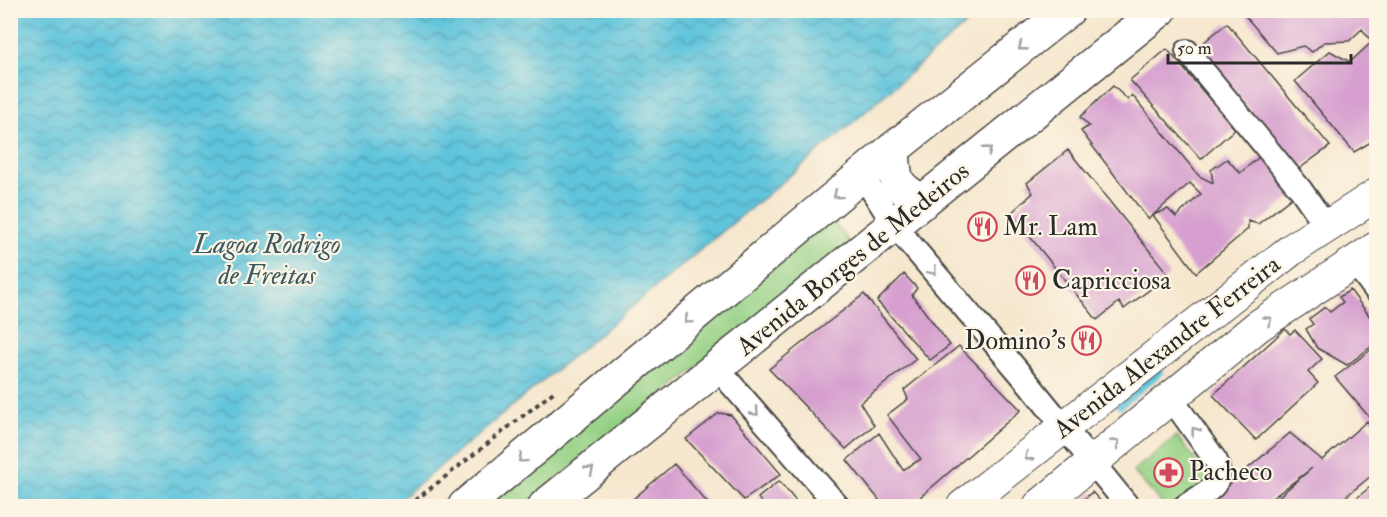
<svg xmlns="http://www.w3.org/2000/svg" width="1387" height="517" font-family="'IM FELL Double Pica',serif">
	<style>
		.green { fill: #95d185; stroke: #607e58; stroke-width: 1.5 }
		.water { fill: url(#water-waves); stroke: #457884; stroke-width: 1.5 }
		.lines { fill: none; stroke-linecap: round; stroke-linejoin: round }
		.stream { stroke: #5fc4dc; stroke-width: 8 }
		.building { fill: #d69fcf; fill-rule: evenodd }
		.street-casing { stroke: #494743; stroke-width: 26 }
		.secondary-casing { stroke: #494743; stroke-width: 34 }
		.highway-casing { stroke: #494743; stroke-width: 36 }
		.path { stroke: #494743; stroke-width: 4; stroke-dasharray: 4.5 4.5; stroke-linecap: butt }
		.street { stroke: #fff; stroke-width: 22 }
		.secondary { stroke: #fff; stroke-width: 32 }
		.highway { stroke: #fff; stroke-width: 33 }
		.oneway { stroke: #a0a0a0 }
		.labels { text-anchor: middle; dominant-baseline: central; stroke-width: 4.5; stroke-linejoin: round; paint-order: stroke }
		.poi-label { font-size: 26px; fill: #2b2b2b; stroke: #fcf5e5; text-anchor: start }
		.street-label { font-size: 26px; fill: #2b2b2b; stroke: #fcf5e5 }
		.water-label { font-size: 27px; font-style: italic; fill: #3b5960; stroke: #fcf5e5 }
	</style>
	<defs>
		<pattern id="water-waves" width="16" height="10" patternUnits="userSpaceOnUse" patternTransform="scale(1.5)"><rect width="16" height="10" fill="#5fc4dc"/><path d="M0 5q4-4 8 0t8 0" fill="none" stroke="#4f9fb3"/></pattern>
	</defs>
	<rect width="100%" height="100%" fill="#fcf5e5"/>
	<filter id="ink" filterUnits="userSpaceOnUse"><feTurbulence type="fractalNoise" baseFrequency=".0167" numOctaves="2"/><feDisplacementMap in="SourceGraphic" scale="12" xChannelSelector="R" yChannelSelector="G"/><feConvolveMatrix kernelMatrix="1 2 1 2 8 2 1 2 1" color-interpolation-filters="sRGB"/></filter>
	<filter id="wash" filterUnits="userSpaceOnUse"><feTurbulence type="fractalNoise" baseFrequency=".008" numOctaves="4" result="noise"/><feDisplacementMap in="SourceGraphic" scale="24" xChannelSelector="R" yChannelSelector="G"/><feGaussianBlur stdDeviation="1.35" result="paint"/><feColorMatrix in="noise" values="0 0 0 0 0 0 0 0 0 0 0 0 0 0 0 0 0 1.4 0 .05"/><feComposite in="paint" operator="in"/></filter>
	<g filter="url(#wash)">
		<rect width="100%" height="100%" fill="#f6e7ce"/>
		<path class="green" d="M 827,215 L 851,244 L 524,506 L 475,506 Z
			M 1177,436 L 1211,480 L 1176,506 L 1164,506 L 1133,471 Z"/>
		<path class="water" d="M 10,11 L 11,10 L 981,11 L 834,139 L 392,506 L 11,506 Z"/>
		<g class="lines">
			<path class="stream" d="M 1120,405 L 1159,372"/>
		</g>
		<g id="blocks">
			<path class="building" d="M 1240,10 L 1376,10 L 1376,139 L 1354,152 L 1295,81 L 1330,51 L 1350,62 L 1372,42 L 1362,29 L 1349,41 L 1324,42 L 1312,52 L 1303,46 L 1277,53 Z
				M 1227,23 L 1330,146 L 1299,169 L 1198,47 Z
				M 1167,49 L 1235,129 L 1201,159 L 1130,80 Z
				M 1113,86 L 1128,100 L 1132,95 L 1199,176 L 1213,183 L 1211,170 L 1227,159 L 1240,173 L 1264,153 L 1292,191 L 1291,198 L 1258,224 L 1248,221 L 1248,229 L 1196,273 L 1153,215 L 1148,219 L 1081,131 L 1089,126 L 1080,117 ZM 1190,183 L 1201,194 L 1176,217 L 1168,209 L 1153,215 Z
				M 1068,150 L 1169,275 L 1124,309 L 1119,302 L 1097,320 L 1011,213 L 1033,193 L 1027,183 Z
				M 904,274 L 917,288 L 912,295 L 950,345 L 930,360 L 877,301 Z
				M 1350,290 L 1374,322 L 1376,320 L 1376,343 L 1347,365 L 1317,348 L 1306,329 L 1313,324 L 1309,319 L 1325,307 L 1330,312 L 1343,302 L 1339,297 Z
				M 864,294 L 916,359 L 860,403 L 874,425 L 846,449 L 769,369 Z
				M 1285,329 L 1290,334 L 1295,330 L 1322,359 L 1308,372 L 1318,383 L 1256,440 L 1213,395 Z
				M 959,346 L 1021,410 L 910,506 L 884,506 L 847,460 L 879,433 L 903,470 L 921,459 L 887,415 L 908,399 L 904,390 Z
				M 1376,346 L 1376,425 L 1335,377 Z
				M 719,413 L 731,415 L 781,474 L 744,500 L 686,439 Z
				M 1367,421 L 1376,434 L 1376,472 L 1334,506 L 1268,506 L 1312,468 L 1262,506 L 1203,506 L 1290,433 L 1322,460 Z
				M 674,464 L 710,506 L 625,506 Z
				M 779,481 L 800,506 L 764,506 L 758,498 Z
				M 1376,482 L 1376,506 L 1347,506 Z
				M 1092,492 L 1105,506 L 1077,506 Z"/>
		</g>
	</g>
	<g filter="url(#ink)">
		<use href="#blocks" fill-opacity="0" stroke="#494743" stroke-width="1.5"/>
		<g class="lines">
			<defs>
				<path id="street" d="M 1187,51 L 1301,190 L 1327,227
					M 862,175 L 895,226 L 1029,384 L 1128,506
					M 1355,263 L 1376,291
					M 717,368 L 838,506
					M 1171,398 L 1216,461 C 1226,487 1204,493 1185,506"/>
				<path id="secondary" d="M 963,506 L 1291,250 L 1376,195
					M 1039,506 L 1258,326 L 1376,248"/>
				<path id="highway" d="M 893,149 C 895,182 894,185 923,202
					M 465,506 L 893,149 L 1068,10
					M 545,506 L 1160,10"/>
			</defs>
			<use href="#street" class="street-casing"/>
			<use href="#secondary" class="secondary-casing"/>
			<use href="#highway" class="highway-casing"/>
			<path class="path" d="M 408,506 L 556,390"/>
			<use href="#street" class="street"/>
			<use href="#secondary" class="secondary"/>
			<use href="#highway" class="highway"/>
		</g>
		<defs><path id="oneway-chevron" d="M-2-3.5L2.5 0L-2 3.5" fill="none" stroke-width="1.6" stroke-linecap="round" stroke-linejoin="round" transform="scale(1.5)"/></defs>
		<g class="oneway">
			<use href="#oneway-chevron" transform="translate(1022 47) rotate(142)"/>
			<use href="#oneway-chevron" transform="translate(988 150) rotate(-39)"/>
			<use href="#oneway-chevron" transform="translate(837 195) rotate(140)"/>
			<use href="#oneway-chevron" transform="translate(933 271) rotate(50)"/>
			<use href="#oneway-chevron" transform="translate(688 320) rotate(140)"/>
			<use href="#oneway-chevron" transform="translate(1268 320) rotate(-33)"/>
			<use href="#oneway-chevron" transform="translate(755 412) rotate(49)"/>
			<use href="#oneway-chevron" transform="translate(1195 431) rotate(-126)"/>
			<use href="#oneway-chevron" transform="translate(1116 443) rotate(-39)"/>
			<use href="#oneway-chevron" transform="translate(1028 457) rotate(142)"/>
			<use href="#oneway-chevron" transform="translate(522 459) rotate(140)"/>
			<use href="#oneway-chevron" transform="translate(590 470) rotate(-39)"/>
		</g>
	</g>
	<defs>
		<symbol id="restaurant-ring" viewBox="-11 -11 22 22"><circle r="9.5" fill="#fcf5e5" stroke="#d1495b" stroke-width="1.5"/><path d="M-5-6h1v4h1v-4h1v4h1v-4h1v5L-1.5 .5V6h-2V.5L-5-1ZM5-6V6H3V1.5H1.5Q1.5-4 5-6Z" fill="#d1495b"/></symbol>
		<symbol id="pharmacy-ring" viewBox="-11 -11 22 22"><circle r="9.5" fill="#fcf5e5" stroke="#d1495b" stroke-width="1.5"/><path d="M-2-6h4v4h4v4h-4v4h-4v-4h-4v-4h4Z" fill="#d1495b"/></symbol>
	</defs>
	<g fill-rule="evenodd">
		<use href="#restaurant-ring" x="966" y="210" width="33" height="33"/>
		<use href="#restaurant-ring" x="1014" y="264" width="33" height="33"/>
		<use href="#restaurant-ring" x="1070" y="324" width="33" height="33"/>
		<use href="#pharmacy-ring" x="1152" y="456" width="33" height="33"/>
	</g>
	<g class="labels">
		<g class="poi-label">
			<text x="1003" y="227">Mr. Lam</text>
			<text x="1052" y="281">Capricciosa</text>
			<text x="1066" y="341" text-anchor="end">Domino's</text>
			<text x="1189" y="472">Pacheco</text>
		</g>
		<g class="street-label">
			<text transform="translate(853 259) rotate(-39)">Avenida Borges de Medeiros</text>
			<text transform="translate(1167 347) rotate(-38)">Avenida Alexandre Ferreira</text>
		</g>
		<g class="water-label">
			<text x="267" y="244">Lagoa Rodrigo<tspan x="267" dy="31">de Freitas</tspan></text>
		</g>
	</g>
	<rect width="1387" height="517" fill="none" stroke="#fcf5e5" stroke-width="36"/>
	<path d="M1168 54v9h183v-9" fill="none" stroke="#2b2b2b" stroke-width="3"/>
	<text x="1177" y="54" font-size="18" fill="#2b2b2b" stroke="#fcf5e5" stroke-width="4.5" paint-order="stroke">50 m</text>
</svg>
